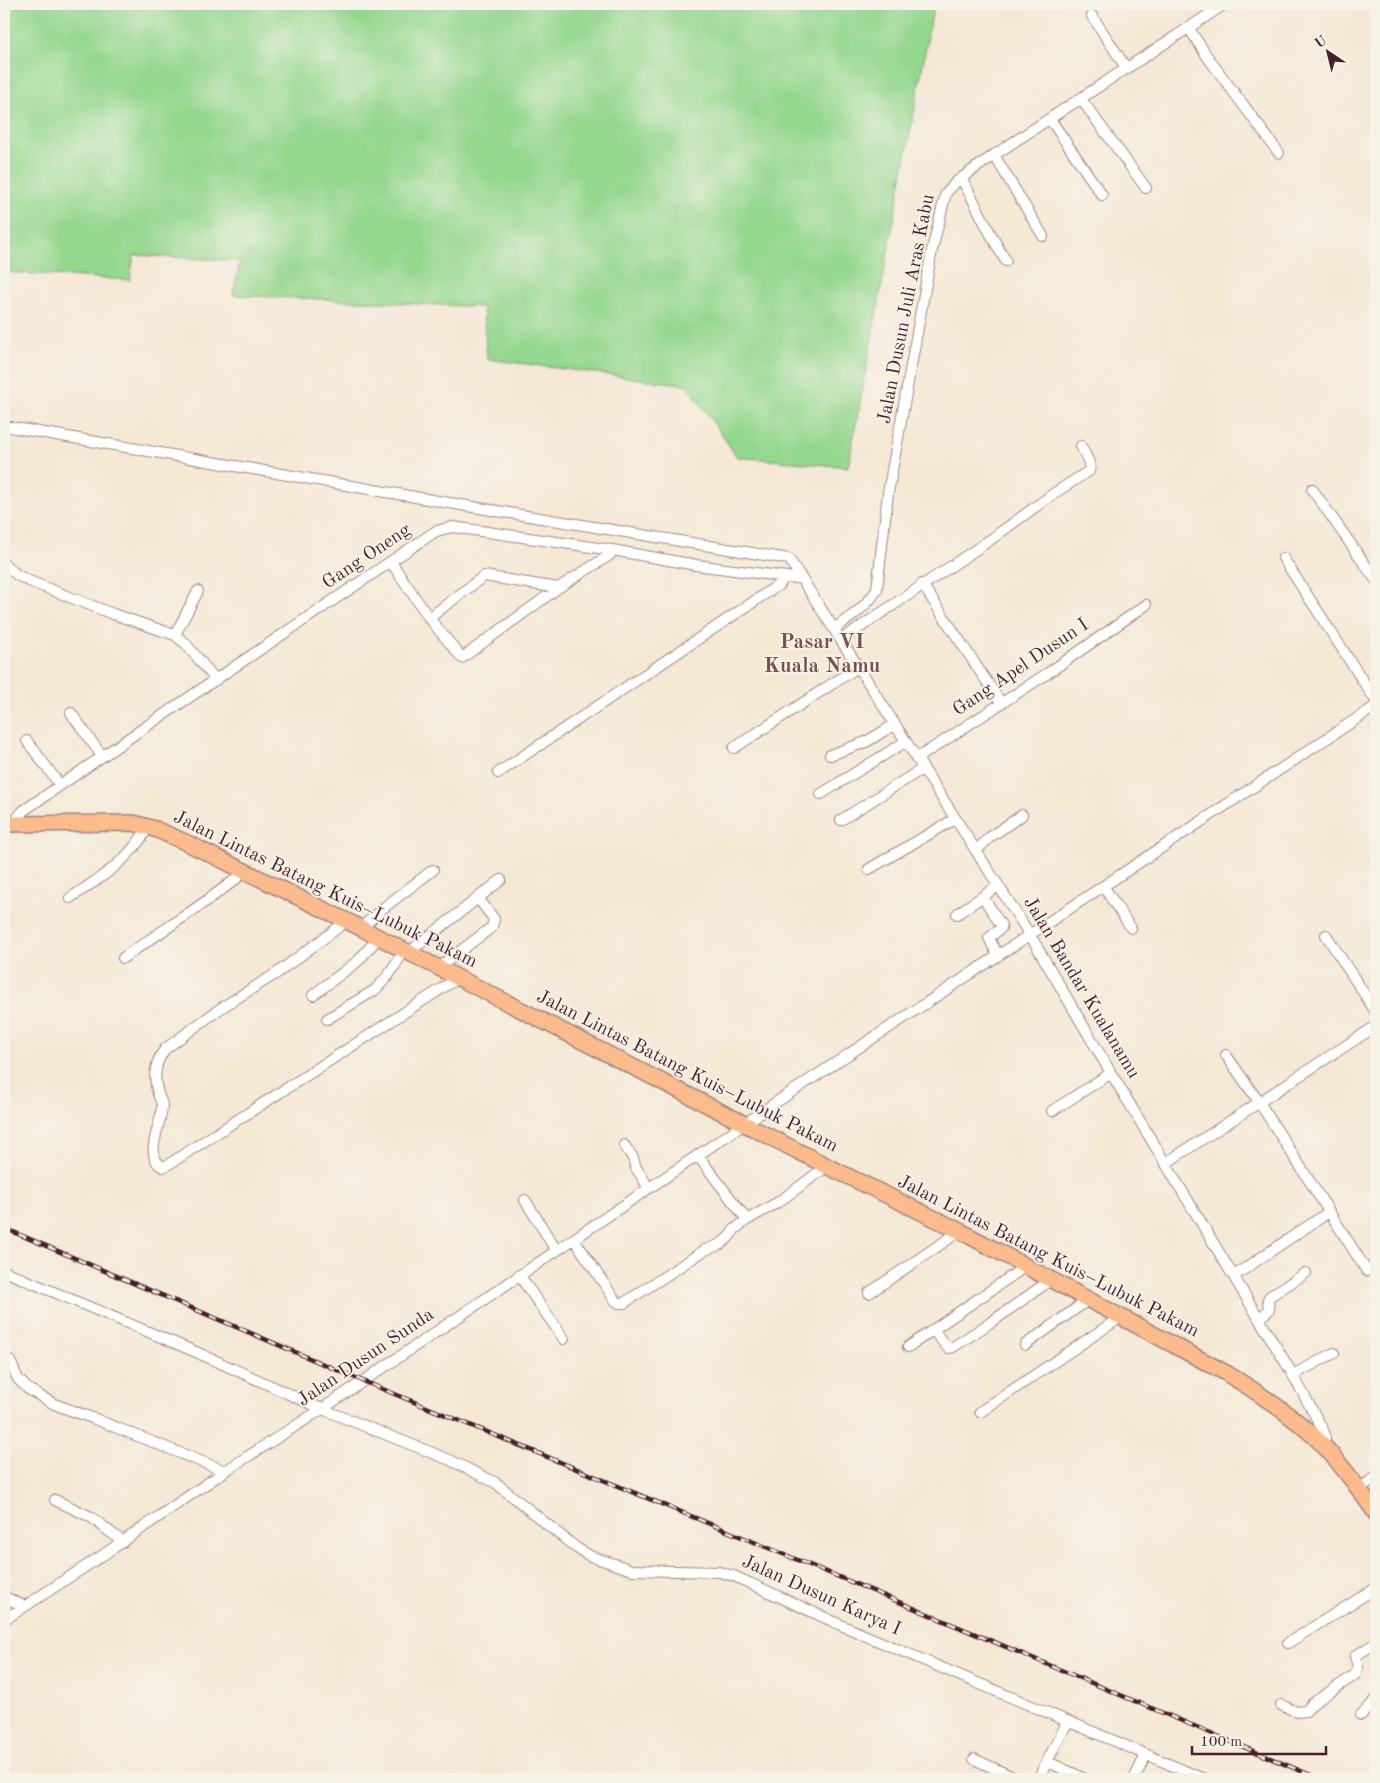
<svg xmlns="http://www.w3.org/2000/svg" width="1380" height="1783" font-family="'Old Standard TT',serif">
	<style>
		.green { fill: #94d78f; stroke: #6f7b5d }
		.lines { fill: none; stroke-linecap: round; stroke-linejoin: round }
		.minor-casing { stroke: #a08480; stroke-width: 12 }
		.highway-casing { stroke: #a08480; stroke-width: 18 }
		.minor { stroke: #fff; stroke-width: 10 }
		.highway { stroke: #fbbb8c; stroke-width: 15 }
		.rail-casing { stroke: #4a1f2b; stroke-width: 4.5 }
		.rail { stroke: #f7f3e8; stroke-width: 2.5; stroke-dasharray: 8; stroke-linecap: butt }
		.labels { text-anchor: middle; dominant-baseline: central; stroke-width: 4; stroke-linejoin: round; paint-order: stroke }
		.street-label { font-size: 19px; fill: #4a1f2b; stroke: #f7f3e8 }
		.quarter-label { font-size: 21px; font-weight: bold; fill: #7b504c; stroke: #f7f3e8 }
	</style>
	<rect width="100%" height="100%" fill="#f7f3e8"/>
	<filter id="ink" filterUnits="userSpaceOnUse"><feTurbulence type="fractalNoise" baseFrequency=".02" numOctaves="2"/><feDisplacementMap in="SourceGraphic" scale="10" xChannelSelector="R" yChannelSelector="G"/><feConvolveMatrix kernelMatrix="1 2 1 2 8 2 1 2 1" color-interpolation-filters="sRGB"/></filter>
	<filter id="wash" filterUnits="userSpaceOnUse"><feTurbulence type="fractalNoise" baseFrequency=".0096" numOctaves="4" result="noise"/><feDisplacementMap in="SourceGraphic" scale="20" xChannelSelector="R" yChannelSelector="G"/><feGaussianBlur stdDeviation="1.12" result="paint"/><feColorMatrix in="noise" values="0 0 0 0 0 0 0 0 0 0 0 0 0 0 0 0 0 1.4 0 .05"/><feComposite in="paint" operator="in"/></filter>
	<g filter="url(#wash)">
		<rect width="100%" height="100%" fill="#f5e8d5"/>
		<path class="green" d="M 4,4 L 934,4 L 848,467 L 737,457 L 687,385 L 487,359 L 483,307 L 233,295 L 240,261 L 134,255 L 130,280 L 4,272 Z"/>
	</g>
	<g filter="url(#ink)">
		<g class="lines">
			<defs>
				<path id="minor" d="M 1092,16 L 1127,69
					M 1188,27 L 1209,59 L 1279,153
					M 1081,99 L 1146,188
					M 1050,119 L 1102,195
					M 994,155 L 1043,236
					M 961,178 C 977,205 989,234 1006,261
					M 4,426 L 467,506 L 789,559 L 1030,935 L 1111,1073 L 1293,1375 L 1324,1432 L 1325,1439 L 1322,1445
					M 1312,489 L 1376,580
					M 1283,558 L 1376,701
					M 391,562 L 429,618 L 462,658 L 558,588 L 610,555 L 612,550
					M 4,564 L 17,575 L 29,581 L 113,614 L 175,635 L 185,643 L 216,680
					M 922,584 L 1001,703
					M 429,618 L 484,576 L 558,588
					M 834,629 C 850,617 867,607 877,589 L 888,493 L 932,250 L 946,193 L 956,182 L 994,155 L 1225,4
					M 175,635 L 198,591
					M 841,640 L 990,540 L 1053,494 L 1089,471 C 1092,463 1084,454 1081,446
					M 71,713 L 102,756
					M 27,741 L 60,785
					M 734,748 L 858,667
					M 830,755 L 866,742 L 894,725
					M 916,759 L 1048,673 L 1146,605
					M 498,773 L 780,584 L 783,577
					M 821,794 L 905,742
					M 841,820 L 922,769
					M 15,824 L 18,817 L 23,811 L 132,736 L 436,531 L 453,527 L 612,550 L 696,565 L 802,579
					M 976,851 L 990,837 L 1022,815
					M 869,869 L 955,819
					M 1103,886 L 1131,928
					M 983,897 L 1001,925 L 1001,928 L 989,938 L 998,956
					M 70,898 C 102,877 129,861 148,827
					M 957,914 L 998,886
					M 347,921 L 277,973 L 221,1008 L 165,1049 C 155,1062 153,1078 158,1094 C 159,1097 162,1102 162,1105 C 163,1122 142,1156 163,1167 L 169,1164 L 458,978
					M 360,929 L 382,909 L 433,870
					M 1326,935 L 1376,1012
					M 408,953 L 501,880
					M 123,958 C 164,929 207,903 246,871
					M 438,968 L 492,927 L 494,919 L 478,898
					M 313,995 L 358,961 L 378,938
					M 327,1019 L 375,990 L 388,976 L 404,951
					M 1226,1055 L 1259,1102 L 1367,1271
					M 1052,1111 L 1111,1073
					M 624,1145 L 633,1158 L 636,1168 L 649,1188
					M 698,1156 L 747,1220
					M 1166,1163 L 1376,1026
					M 525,1200 L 556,1250
					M 574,1239 L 615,1300 L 619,1303 L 624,1303 L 705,1250 L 721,1244 L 729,1237 L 735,1229 L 747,1220 L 780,1201 L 827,1166
					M 4,1271 L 196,1352 L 322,1409 L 450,1460 L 496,1483 L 575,1547 L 590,1556 L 632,1570 L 719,1572 L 734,1576 L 843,1626 L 1204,1779
					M 519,1275 L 564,1339
					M 1234,1276 L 1329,1212
					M 869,1293 L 960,1231
					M 1259,1319 L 1269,1310 L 1268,1299 L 1270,1296 L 1306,1273
					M 933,1330 L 948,1348 L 953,1347 L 993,1321 L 1052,1279
					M 1025,1345 L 1088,1300
					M 908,1347 L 1026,1266
					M 10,1361 L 18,1379 L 28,1389 L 54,1404 L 95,1419 L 225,1471
					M 1293,1375 L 1334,1353
					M 980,1412 L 1121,1317
					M 1359,1489 L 1376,1477
					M 55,1500 L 91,1517 L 123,1542
					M 4,1597 L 24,1606
					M 4,1620 L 103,1555 L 225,1471 L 322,1409 L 790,1093 L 1376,706
					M 1288,1643 L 1376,1588
					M 1281,1705 L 1297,1712 L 1306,1711 L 1312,1704 L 1356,1674 L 1358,1667 L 1355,1656 L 1376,1643
					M 1361,1715 L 1376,1700
					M 974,1759 L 1017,1779
					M 1048,1762 L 1085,1779
					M 1038,1779 L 1068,1721
					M 1134,1779 L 1146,1755"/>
				<path id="highway" d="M 4,824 L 133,823 L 155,829 L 185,842 L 347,921 L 827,1166 L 960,1231 L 1226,1373 C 1259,1393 1294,1416 1322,1444 C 1342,1465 1360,1490 1376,1514"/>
			</defs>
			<use href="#minor" class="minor-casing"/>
			<use href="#highway" class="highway-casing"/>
			<use href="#minor" class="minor"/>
			<use href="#highway" class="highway"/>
			<defs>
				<path id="rail" d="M 4,1228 L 363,1381 L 880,1594 L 1320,1779"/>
			</defs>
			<use href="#rail" class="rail-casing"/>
			<use href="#rail" class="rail"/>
		</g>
	</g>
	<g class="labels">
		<g class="street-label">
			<text transform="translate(907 309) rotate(-79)">Jalan Dusun Juli Aras Kabu</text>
			<text transform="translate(367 557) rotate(-34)">Gang Oneng</text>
			<text transform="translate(1021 668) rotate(-34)">Gang Apel Dusun I</text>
			<text transform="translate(325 890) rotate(26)">Jalan Lintas Batang Kuis–Lubuk Pakam</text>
			<text transform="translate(1081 988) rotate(59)">Jalan Bandar Kualanamu</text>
			<text transform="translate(687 1072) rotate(27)">Jalan Lintas Batang Kuis–Lubuk Pakam</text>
			<text transform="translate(1048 1257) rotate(27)">Jalan Lintas Batang Kuis–Lubuk Pakam</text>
			<text transform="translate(366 1358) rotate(-34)">Jalan Dusun Sunda</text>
			<text transform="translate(821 1596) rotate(24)">Jalan Dusun Karya I</text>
		</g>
		<g class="quarter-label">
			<text x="822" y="642">Pasar VI<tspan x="822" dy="24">Kuala Namu</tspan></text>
		</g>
	</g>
	<rect width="1380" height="1783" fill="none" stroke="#f7f3e8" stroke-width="20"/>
	<g transform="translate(1328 52) rotate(325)" stroke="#f7f3e8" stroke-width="4" paint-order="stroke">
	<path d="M0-4L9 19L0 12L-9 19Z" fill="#4a1f2b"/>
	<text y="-8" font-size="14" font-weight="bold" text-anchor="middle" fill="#4a1f2b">U</text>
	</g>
	<path d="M1192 1746v8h134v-8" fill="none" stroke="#4a1f2b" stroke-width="2.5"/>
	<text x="1200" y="1746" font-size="15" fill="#4a1f2b" stroke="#f7f3e8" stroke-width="4" paint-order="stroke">100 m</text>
</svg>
